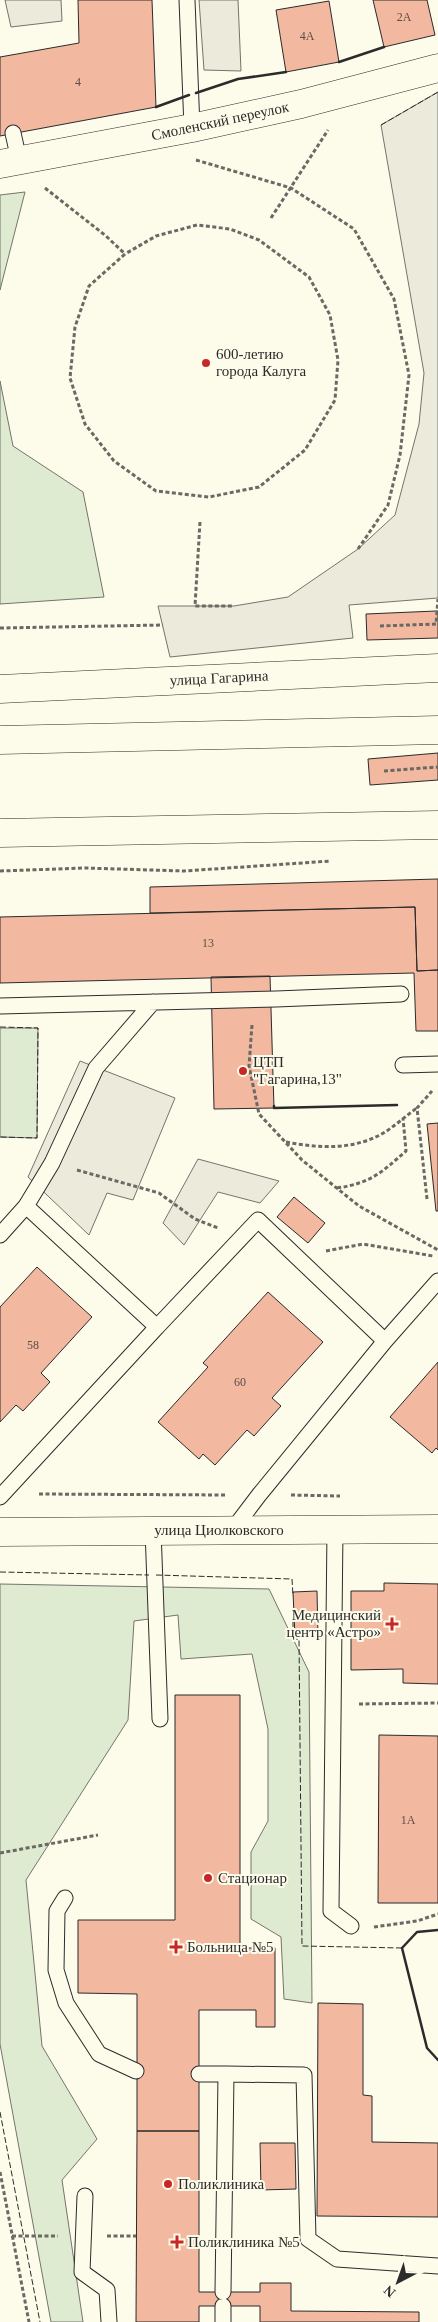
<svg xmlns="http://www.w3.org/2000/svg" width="438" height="2322" font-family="'Times New Roman',serif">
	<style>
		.green { fill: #deebd1; stroke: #74746e }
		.parking { fill: #eceadb; stroke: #74746e }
		.building { fill: #f2b8a0; stroke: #2b2b2b }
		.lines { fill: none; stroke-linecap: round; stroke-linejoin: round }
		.lane-casing { stroke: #2b2b2b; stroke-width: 17 }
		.street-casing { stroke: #2b2b2b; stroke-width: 29 }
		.primary-casing { stroke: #2b2b2b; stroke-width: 29 }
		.path { stroke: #6a6964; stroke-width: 3; stroke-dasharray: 4 2.5; stroke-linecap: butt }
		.lane { stroke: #fdfbea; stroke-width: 15 }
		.street { stroke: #fdfbea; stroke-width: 28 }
		.primary { stroke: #fdfbea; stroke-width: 28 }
		.fence { stroke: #2b2b2b; stroke-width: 1; stroke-dasharray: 6 2.5; stroke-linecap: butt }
		.wall { stroke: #2b2b2b; stroke-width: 2.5 }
		.poi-dot { fill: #c62828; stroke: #fdfbea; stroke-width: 2 }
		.labels { text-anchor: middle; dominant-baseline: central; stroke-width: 4; stroke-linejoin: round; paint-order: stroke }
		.number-label { font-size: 12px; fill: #5d4e48 }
		.street-label { font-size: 15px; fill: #2b2b2b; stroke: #fdfbea }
		.poi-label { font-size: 15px; fill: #2b2b2b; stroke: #fdfbea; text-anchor: start }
	</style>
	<rect width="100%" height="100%" fill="#fdfbea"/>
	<path class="green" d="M 25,192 L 0,290 L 0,195 Z
		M 0,381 L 13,446 L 83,492 L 104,597 L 0,604 Z
		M 0,1028 L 38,1028 L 37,1138 L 0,1137 Z
		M 0,1584 L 269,1589 L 309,1672 L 312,2003 L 284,1999 L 281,1937 L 251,1919 L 251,1852 L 268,1821 L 268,1729 L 252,1654 L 181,1659 L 178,1615 L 134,1621 L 128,1720 L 26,1880 L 42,2046 L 97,2139 L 62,2180 L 83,2322 L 51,2322 L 0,2044 Z"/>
	<path class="parking" d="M 5,0 L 61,0 L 62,21 L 11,27 Z
		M 199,0 L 238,0 L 241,71 L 204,70 Z
		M 438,92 L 438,598 L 349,605 L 353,638 L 170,657 L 158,606 L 234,606 L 288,597 L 358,549 L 395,515 L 419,424 L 424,373 L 381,125 Z
		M 80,1061 L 175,1098 L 133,1200 L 107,1193 L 89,1235 L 28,1177 Z
		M 198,1159 L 279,1181 L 260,1203 L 218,1192 L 184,1245 L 163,1223 Z"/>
	<path class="building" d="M 78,0 L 152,0 L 156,107 L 0,136 L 0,57 L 79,43 Z
		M 373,0 L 427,0 L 435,35 L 384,47 Z
		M 329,1 L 339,62 L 286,72 L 276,10 Z
		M 436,611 L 438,611 L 438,638 L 367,640 L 366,614 Z
		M 438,753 L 438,780 L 370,785 L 368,759 Z
		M 438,879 L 438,970 L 417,971 L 415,907 L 150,913 L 150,887 Z
		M 415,907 L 417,971 L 438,970 L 438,1031 L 416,1031 L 414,973 L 0,983 L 0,917 Z
		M 270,976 L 274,1108 L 214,1109 L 211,977 Z
		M 438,1123 L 438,1211 L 436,1211 L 427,1124 Z
		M 294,1197 L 325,1223 L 308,1243 L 277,1217 Z
		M 37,1267 L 92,1317 L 41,1373 L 50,1382 L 23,1411 L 16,1405 L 0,1422 L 0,1307 Z
		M 268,1292 L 323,1342 L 272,1398 L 281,1406 L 254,1436 L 247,1430 L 215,1465 L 203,1454 L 199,1459 L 158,1422 L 208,1367 L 203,1363 Z
		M 438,1362 L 438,1450 L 436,1448 L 432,1453 L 390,1417 Z
		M 384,1583 L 438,1584 L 438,1684 L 403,1683 L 403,1669 L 351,1670 L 351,1591 L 384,1591 Z
		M 317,1591 L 318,1637 L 295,1637 L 293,1592 Z
		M 175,1695 L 240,1695 L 240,1948 L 275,1948 L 275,2027 L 256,2027 L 256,2010 L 199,2010 L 199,2131 L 137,2131 L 137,1994 L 78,1993 L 78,1920 L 175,1920 Z
		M 379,1735 L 438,1736 L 438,1903 L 378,1903 Z
		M 318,2003 L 363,2004 L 363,2095 L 372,2096 L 372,2142 L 438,2143 L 438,2217 L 317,2216 Z
		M 137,2131 L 199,2131 L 199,2292 L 260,2292 L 260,2283 L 291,2283 L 291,2311 L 419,2312 L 419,2322 L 260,2322 L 260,2306 L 199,2306 L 199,2322 L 136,2322 Z
		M 260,2143 L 295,2143 L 296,2189 L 261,2190 Z"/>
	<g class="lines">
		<defs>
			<path id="lane" d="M 187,0 L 192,128
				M 13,133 L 19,160
				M 0,1006 L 276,999 L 401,994
				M 403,1065 L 438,1064
				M 26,1206 L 52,1163 L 96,1068 L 153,1002
				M 0,1235 L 26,1206 L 157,1327 L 0,1497
				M 157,1327 L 258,1220 L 385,1341 L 259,1495 L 231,1532
				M 385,1341 L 438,1281
				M 335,1529 L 331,1911 L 351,1926
				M 153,1530 L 160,1719
				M 65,1898 L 57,1911 L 56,1970 L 66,2003 L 99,2054 L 136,2071
				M 199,2074 L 226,2074 L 223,2292
				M 226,2074 L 304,2075 L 308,2239 L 337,2259 L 438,2266
				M 85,2196 L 82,2272 L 107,2290 L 109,2322
				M 223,2306 L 223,2322"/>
			<path id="street" d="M 0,164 L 192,128 L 301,104 L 438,68
				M 0,833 L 438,825
				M 0,1532 L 438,1529"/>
			<path id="primary" d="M 0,689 L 438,668
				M 0,740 L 438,730"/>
		</defs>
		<use href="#lane" class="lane-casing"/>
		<use href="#street" class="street-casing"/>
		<use href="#primary" class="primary-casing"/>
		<path class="path" d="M 196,160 L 291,188 L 354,229 L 394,299 L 409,375 L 400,455 L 388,505 L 358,549
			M 45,188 L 106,236 L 125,254 L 89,286 L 75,327 L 70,378 L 85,424 L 114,461 L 156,491 L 209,497 L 259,487 L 305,450 L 335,400 L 338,360 L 330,315 L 309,277 L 259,240 L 230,229 L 197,225 L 156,236 L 125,254
			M 271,218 L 328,130
			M 200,522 L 195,606 L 234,606
			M 380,626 L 436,624 L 438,599
			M 0,628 L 163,625
			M 384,771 L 438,767
			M 0,871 L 85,868 L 184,871 L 331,861
			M 252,1025 L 249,1066 L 259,1114 L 302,1160 L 359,1206 L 438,1250
			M 286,1142 C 317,1148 349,1150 378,1136 C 392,1129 404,1117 417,1108
			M 77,1170 L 159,1193 L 195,1219 L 218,1228
			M 337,1188 C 371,1183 381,1173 406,1151 L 403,1118
			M 427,1199 L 417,1108 L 432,1091
			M 326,1251 L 363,1244 L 433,1256
			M 39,1494 L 227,1495
			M 291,1495 L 340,1496
			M 359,1704 L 438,1703
			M 0,1853 L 98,1835
			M 374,1927 L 417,1921 L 438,1914
			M 0,2172 L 29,2322
			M 12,2236 L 58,2236
			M 107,2236 L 136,2236"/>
		<use href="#lane" class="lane"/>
		<use href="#street" class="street"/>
		<use href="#primary" class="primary"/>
		<path class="fence" d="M 381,125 L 438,92
			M 0,1027 L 38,1028 L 37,1138 L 0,1137
			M 0,1572 L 149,1575
			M 156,1575 L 292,1579 L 293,1596
			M 293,1621 L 293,1639 L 299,1639 L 302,1946 L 402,1948
			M 0,2112 L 40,2322"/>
		<path class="wall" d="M 339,62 L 384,47
			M 196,93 L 238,79 L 286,72
			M 156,107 L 189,95
			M 274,1106 L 274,1108 L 397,1105
			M 438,1930 L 417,1932 L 402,1948 L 427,2048 L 438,2060"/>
	</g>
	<g class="poi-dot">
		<circle cx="206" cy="363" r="5"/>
		<circle cx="243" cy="1071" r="5"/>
		<path d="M389.5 1616.5h5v5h5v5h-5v5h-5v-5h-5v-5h5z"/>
		<circle cx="208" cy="1878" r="5"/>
		<path d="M173.5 1939.5h5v5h5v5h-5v5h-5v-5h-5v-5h5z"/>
		<circle cx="168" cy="2184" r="5"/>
		<path d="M174.5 2234.5h5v5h5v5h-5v5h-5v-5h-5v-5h5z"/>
	</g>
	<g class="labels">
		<g class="number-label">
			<text x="404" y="17">2А</text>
			<text x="307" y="36">4А</text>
			<text x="78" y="82">4</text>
			<text x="208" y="943">13</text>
			<text x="33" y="1345">58</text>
			<text x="240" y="1382">60</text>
			<text x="408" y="1820">1А</text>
		</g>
		<g class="street-label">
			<text transform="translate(220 121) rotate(-12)">Смоленский переулок</text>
			<text transform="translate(219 678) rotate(-3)">улица Гагарина</text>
			<text x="219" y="1530">улица Циолковского</text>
		</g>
		<g class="poi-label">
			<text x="216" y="354">600-летию<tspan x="216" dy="17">города Калуга</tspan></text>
			<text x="253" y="1062">ЦТП<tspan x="253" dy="17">"Гагарина,13"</tspan></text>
			<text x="381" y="1615" text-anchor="end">Медицинский<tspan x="381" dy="17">центр «Астро»</tspan></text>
			<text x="218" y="1878">Стационар</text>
			<text x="187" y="1947">Больница №5</text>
			<text x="178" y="2184">Поликлиника</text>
			<text x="188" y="2242">Поликлиника №5</text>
		</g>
	</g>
	<g transform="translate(398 2282) rotate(221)" stroke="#fdfbea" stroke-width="4" paint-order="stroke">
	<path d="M0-4L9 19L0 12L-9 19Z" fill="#2b2b2b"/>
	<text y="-8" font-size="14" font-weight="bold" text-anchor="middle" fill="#2b2b2b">N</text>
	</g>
</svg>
